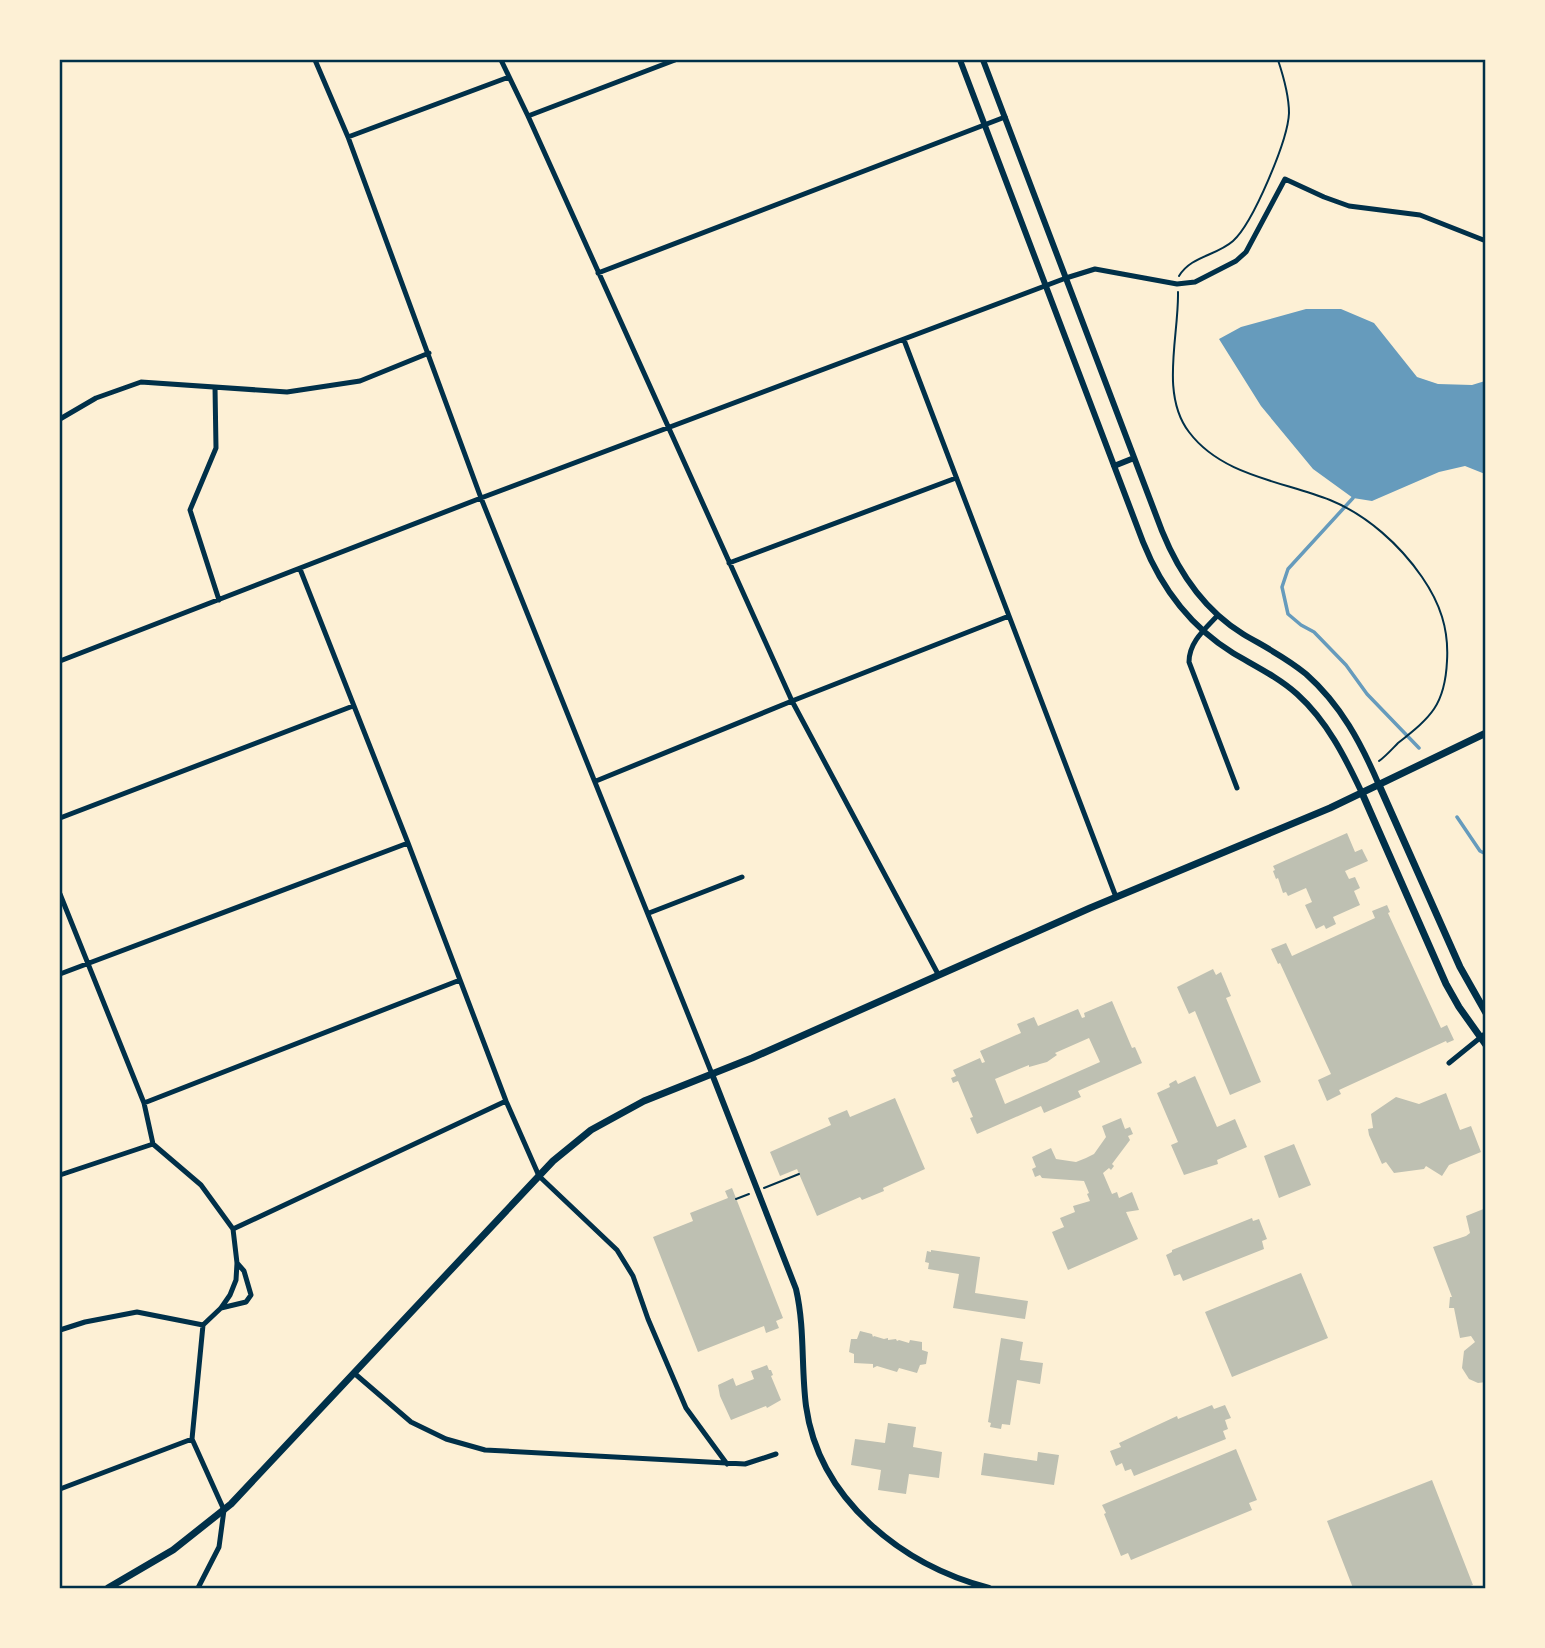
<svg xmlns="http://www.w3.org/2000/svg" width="1545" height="1648" font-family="'Roboto Condensed',sans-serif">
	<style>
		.water { fill: #669bbc }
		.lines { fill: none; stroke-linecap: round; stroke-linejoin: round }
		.stream { stroke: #669bbc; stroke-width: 3.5 }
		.building { fill: #bec0b2; fill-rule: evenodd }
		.path { stroke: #003049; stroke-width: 2 }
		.minor { stroke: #003049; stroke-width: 5 }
		.tertiary { stroke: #003049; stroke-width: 6 }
		.secondary { stroke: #003049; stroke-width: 7 }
		.neatline { fill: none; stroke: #003049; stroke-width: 2.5 }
	</style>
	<rect width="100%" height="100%" fill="#fdf0d5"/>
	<path class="water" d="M 1306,309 L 1341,309 L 1374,323 L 1417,377 L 1438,384 L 1472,385 L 1485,381 L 1485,474 L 1465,466 L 1439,472 L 1372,501 L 1353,498 L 1313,469 L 1261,406 L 1219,339 L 1241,327 Z"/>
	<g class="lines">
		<path class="stream" d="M 1353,498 L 1288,569 L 1282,587 L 1288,614 L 1301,625 L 1314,632 L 1346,665 L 1367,694 L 1419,748
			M 1457,817 L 1480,851 L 1486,854"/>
	</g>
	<path class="building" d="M 1347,833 L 1355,852 L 1362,849 L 1368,861 L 1345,871 L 1349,879 L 1355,877 L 1360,888 L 1354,891 L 1360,905 L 1333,917 L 1336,924 L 1326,929 L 1324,925 L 1316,929 L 1305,905 L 1312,902 L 1306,888 L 1288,896 L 1286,892 L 1283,893 L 1278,878 L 1276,879 L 1273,871 L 1275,870 L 1273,866 Z
		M 1387,905 L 1390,912 L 1388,913 L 1441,1028 L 1447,1025 L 1454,1040 L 1447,1043 L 1446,1041 L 1339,1090 L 1341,1094 L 1327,1101 L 1318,1080 L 1331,1074 L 1280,963 L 1278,964 L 1271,949 L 1286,943 L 1292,956 L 1375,918 L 1372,911 Z
		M 1213,969 L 1216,975 L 1221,972 L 1231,996 L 1226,998 L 1261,1082 L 1230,1095 L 1195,1011 L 1189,1014 L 1177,987 Z
		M 1112,1001 L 1132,1048 L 1135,1047 L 1142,1063 L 1078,1091 L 1081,1097 L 1044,1113 L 1041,1106 L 977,1134 L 970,1118 L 973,1117 L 958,1081 L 953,1083 L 951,1078 L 956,1076 L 953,1070 L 980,1058 L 982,1063 L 985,1062 L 980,1051 L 1021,1033 L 1017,1024 L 1034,1017 L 1038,1026 L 1078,1009 L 1082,1018 L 1085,1017 L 1084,1013 ZM 1089,1038 L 1100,1062 L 1005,1104 L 995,1079 L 1029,1065 L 1029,1067 L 1047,1062 L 1057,1055 L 1055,1053 Z
		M 1195,1076 L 1217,1127 L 1235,1119 L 1247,1147 L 1217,1160 L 1218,1164 L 1184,1175 L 1171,1145 L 1178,1142 L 1157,1093 L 1170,1087 L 1169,1084 L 1176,1080 L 1178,1084 Z
		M 1446,1093 L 1460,1130 L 1471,1126 L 1481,1152 L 1449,1165 L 1442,1176 L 1426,1166 L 1424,1169 L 1394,1173 L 1386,1162 L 1382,1164 L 1369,1135 L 1368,1129 L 1373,1128 L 1371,1114 L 1396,1097 L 1419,1104 Z
		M 895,1098 L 925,1169 L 883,1188 L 884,1191 L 862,1200 L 860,1197 L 817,1216 L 797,1169 L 780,1176 L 770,1152 L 831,1125 L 828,1118 L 847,1110 L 850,1117 Z
		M 1121,1118 L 1125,1129 L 1130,1127 L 1133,1134 L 1128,1136 L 1130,1140 L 1112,1164 L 1114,1166 L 1111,1170 L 1109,1168 L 1103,1173 L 1112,1194 L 1117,1192 L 1119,1198 L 1132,1192 L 1139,1210 L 1126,1212 L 1138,1239 L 1068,1270 L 1052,1232 L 1064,1227 L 1060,1218 L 1075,1212 L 1073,1206 L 1090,1201 L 1087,1194 L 1089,1193 L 1084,1181 L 1042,1178 L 1040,1175 L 1035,1177 L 1032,1169 L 1036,1167 L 1032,1157 L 1051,1148 L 1056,1159 L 1076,1162 L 1086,1158 L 1094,1154 L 1106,1137 L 1102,1126 Z
		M 1294,1144 L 1311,1185 L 1279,1198 L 1264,1156 Z
		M 732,1188 L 783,1318 L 776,1321 L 779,1328 L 766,1333 L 764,1326 L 698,1352 L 653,1237 L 693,1221 L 690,1213 L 728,1198 L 725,1191 Z
		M 1486,1208 L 1486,1382 L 1478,1383 L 1469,1379 L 1462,1368 L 1464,1351 L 1475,1342 L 1471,1336 L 1460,1338 L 1454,1308 L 1449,1308 L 1450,1297 L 1452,1297 L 1433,1247 L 1466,1236 L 1470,1233 L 1466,1216 Z
		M 1252,1218 L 1253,1221 L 1259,1219 L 1267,1239 L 1262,1241 L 1264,1249 L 1183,1281 L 1180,1274 L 1174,1276 L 1166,1255 L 1172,1252 L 1172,1250 Z
		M 931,1250 L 980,1257 L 975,1293 L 1028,1301 L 1025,1319 L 953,1308 L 959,1274 L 928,1269 L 929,1263 L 925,1262 L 927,1251 L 931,1252 Z
		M 1301,1273 L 1328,1338 L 1232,1377 L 1205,1312 Z
		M 860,1331 L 872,1334 L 873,1337 L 874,1336 L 884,1339 L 888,1338 L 888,1340 L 896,1339 L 897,1341 L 899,1340 L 909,1343 L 910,1340 L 922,1342 L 922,1350 L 928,1352 L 926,1364 L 920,1365 L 917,1373 L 899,1368 L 897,1372 L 877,1366 L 873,1368 L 873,1364 L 854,1363 L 854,1354 L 849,1352 L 851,1339 L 857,1339 Z
		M 1001,1338 L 1023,1342 L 1020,1360 L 1043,1363 L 1040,1384 L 1017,1380 L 1010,1425 L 1002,1424 L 1001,1429 L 990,1427 L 991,1423 L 988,1422 Z
		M 767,1365 L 769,1370 L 771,1370 L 773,1375 L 771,1376 L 781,1400 L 767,1408 L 766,1406 L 731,1420 L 720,1396 L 718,1385 L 733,1378 L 736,1386 L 754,1379 L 751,1371 Z
		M 1212,1405 L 1214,1409 L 1225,1405 L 1231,1418 L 1225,1420 L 1228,1429 L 1223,1431 L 1226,1439 L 1134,1476 L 1131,1469 L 1125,1471 L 1122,1463 L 1116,1466 L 1110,1451 L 1121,1447 L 1119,1443 L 1177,1416 L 1178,1419 Z
		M 888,1423 L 916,1427 L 913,1447 L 942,1452 L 939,1478 L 909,1474 L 906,1494 L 878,1490 L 881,1470 L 851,1465 L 855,1439 L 885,1443 Z
		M 1236,1449 L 1257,1500 L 1249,1503 L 1252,1510 L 1131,1560 L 1128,1553 L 1121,1556 L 1104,1514 L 1106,1513 L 1102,1505 Z
		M 1038,1452 L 1059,1455 L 1054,1485 L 981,1475 L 984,1453 L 1037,1461 Z
		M 1432,1480 L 1473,1585 L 1464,1588 L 1353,1588 L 1327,1521 Z"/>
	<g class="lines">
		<path class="path" d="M 1179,276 C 1191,256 1216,256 1233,241 C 1253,223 1288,140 1289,113 C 1289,96 1283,75 1278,60
			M 1178,292 C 1179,336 1160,394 1189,432 C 1222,476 1282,481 1330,500 C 1367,515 1400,545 1422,577 C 1440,603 1449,629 1447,661 C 1445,705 1431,717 1398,743 C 1392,749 1386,756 1379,761
			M 764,1188 L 799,1174
			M 736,1199 L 749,1194"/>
		<path class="minor" d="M 315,60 L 348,137 L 481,498 L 712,1074
			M 501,60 L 528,116 L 792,701 L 938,974
			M 528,116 L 675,60
			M 348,137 L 509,77
			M 598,273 L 1005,117
			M 904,340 L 1116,897
			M 215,387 L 216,448 L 190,510 L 219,600
			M 60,419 L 96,398 L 141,382 L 287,392 L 360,381 L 429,353
			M 729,563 L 956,478
			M 300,569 L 408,843 L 506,1101 L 539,1176 L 617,1250 L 633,1276 L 648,1319 L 686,1408 L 727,1464
			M 1218,615 C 1205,629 1189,642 1189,662 L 1237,788
			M 60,661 L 481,498 L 1066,278 L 1095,269 L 1177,284 L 1195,282 L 1236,261 L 1246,252 L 1285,179 L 1324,197 L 1349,206 L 1420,215 L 1486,241
			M 596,781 L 792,701 L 1009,616
			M 60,818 L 353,706
			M 60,894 L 144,1103 L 153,1144 L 201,1185 L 233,1229 L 237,1263 L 236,1280 L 230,1295 L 221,1308 L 203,1325 L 192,1439 L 224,1510 L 219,1547 L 198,1588
			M 649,913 L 742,877
			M 60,974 L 408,843
			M 1449,1063 L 1486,1033
			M 144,1103 L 460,980
			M 60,1175 L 153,1144
			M 233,1229 L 506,1101
			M 221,1308 L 246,1302 L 251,1295 L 244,1271 L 237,1263
			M 60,1330 L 85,1322 L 137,1312 L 203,1325
			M 354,1373 L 411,1422 L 446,1439 L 485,1450 L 745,1464 L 776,1454
			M 60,1489 L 192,1439"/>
		<path class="tertiary" d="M 960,60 L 1143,542 C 1161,587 1191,627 1233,653 C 1255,666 1278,677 1297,694 C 1327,721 1345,757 1362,793
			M 983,60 L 1162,531 C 1179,573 1204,610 1243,634 C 1265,647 1287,658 1306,674 C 1341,705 1361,743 1379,785
			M 1114,466 L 1134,458
			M 712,1074 L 796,1289 C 805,1328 801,1367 806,1406 C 819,1500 902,1565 989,1588"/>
		<path class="secondary" d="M 1379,785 L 1460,967 L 1486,1013
			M 1362,793 L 1446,984 L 1459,1007 L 1486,1045
			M 108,1588 L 173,1550 L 231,1504 L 553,1161 L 591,1130 L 644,1101 L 752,1058 L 1090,908 L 1330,808 L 1486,733"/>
	</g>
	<rect width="1545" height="1648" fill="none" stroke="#fdf0d5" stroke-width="122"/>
	<rect x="61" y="61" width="1423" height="1526" class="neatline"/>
</svg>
